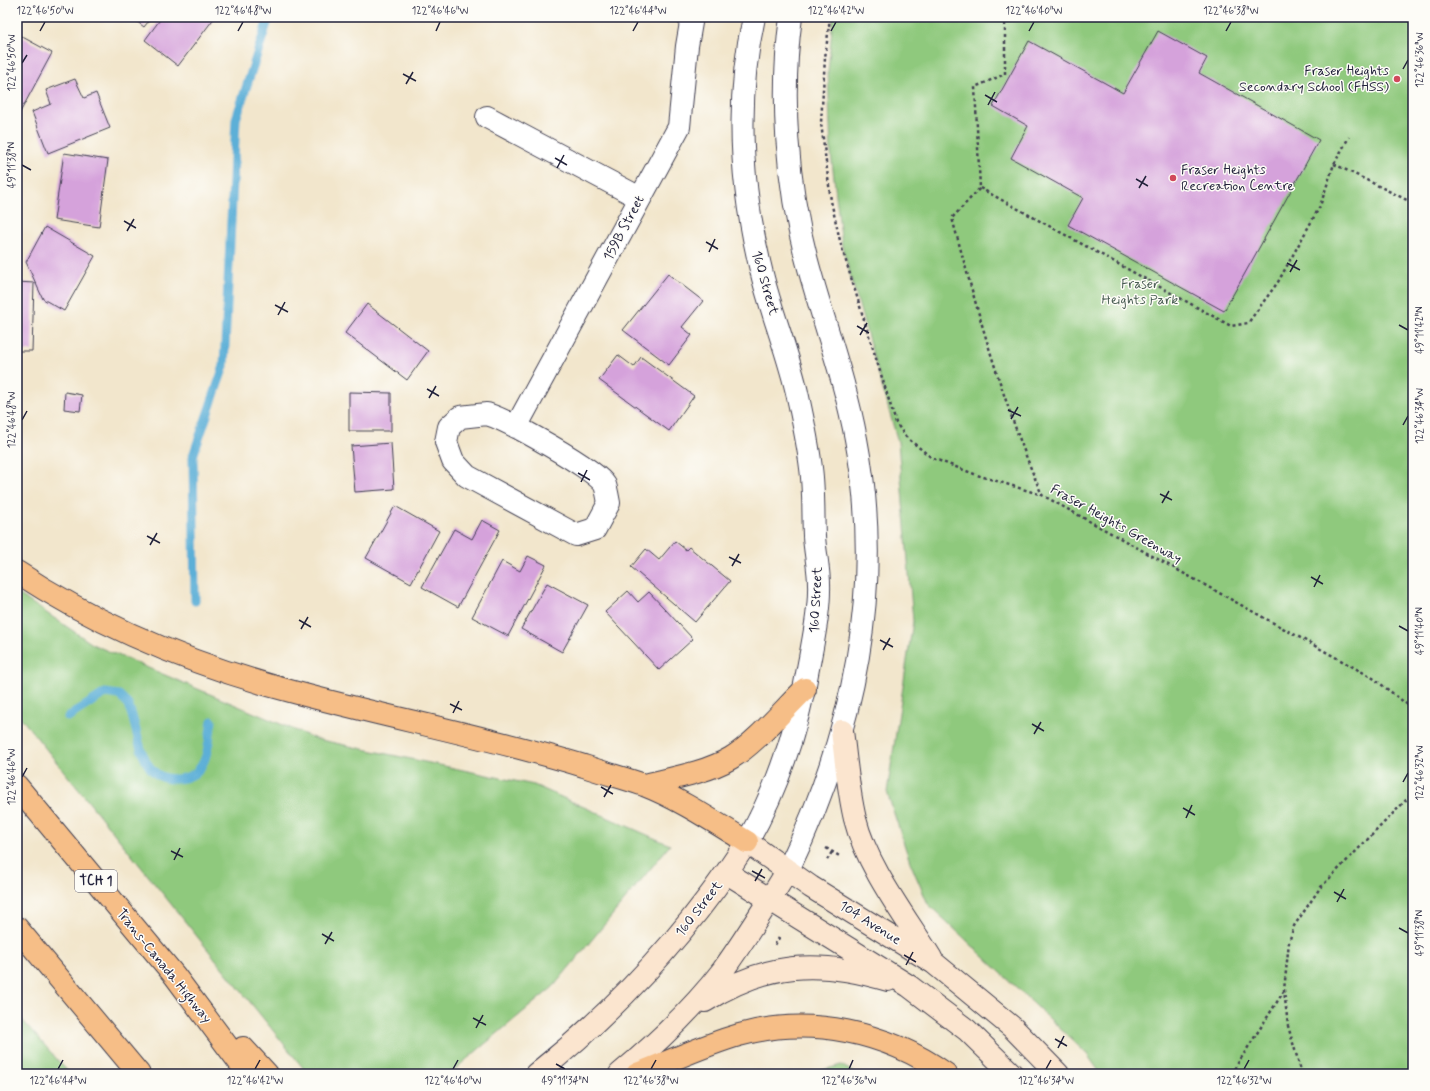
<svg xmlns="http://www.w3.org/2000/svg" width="1430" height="1091" font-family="Mynerve,sans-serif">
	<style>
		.green { fill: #8fc97d; stroke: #58765c }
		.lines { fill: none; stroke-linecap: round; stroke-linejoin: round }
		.stream { stroke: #5bafd7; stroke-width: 9 }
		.building { fill: #d5a2db }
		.minor-casing { stroke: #413f51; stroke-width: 24 }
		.tertiary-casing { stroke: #413f51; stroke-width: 24 }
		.secondary-casing { stroke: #413f51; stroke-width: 24 }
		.motorway-casing { stroke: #413f51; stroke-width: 24 }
		.path { stroke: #413f51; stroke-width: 2.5; stroke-dasharray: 3 3; stroke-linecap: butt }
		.minor { stroke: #fff; stroke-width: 22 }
		.tertiary { stroke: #fff; stroke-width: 22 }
		.secondary { stroke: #fbe5cf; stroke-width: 22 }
		.motorway { stroke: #f6be87; stroke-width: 22 }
		.ticks { fill: none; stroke: #22223b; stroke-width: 1.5 }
		.poi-dot { fill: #d1495b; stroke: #fdfcf7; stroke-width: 1.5 }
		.labels { text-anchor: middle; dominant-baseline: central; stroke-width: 3; stroke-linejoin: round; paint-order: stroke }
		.shield { fill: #fdfcf7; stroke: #646373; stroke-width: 1 }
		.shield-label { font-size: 13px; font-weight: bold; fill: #22223b }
		.poi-label { font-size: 14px; fill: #22223b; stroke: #fdfcf7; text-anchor: end }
		.street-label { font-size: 14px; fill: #22223b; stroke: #fdfcf7 }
		.park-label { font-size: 14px; fill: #485c52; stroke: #fdfcf7 }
		.neatline { fill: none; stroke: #22223b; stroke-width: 1.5 }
		.ticks-label { font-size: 10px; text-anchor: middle; fill: #22223b }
	</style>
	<rect width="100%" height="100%" fill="#fdfcf7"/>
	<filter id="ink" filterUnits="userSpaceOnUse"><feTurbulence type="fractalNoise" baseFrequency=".025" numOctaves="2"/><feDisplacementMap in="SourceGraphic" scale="8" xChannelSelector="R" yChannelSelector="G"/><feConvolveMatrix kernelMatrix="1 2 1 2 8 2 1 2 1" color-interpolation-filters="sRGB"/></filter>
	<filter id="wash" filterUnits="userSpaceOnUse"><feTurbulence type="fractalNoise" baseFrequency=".012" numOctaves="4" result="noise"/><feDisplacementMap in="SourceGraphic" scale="16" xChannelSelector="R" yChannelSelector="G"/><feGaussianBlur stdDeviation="0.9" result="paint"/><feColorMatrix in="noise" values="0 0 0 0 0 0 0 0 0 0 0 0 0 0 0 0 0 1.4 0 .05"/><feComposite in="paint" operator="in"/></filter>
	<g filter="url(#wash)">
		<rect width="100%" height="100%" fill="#f2e6cc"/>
		<path class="green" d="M 833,17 L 1413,17 L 1413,1074 L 1101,1074 L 1086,1053 L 928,904 L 910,862 L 887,792 L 913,621 L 898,442 L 842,246 L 831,153 L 828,72 Z
			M 17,593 L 94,645 L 316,739 L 534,785 L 670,845 L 553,987 L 449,1074 L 308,1074 L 17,713 Z
			M 17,1014 L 70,1074 L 17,1074 Z
			M 841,1065 L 857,1074 L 808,1074 Z"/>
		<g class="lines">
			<path class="stream" d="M 195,601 L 193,456 L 224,366 L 236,119 L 269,17
				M 68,717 L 105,693 L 119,695 C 123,699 127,702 129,707 C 141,735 138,787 184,778 C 210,772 208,741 212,721"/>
		</g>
		<g id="blocks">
			<path class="building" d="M 131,17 L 152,17 L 144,27 Z
				M 162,17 L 215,17 L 178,66 L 145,40 Z
				M 1158,31 L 1207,58 L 1199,73 L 1319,140 L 1224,311 L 1068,225 L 1083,198 L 1011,158 L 1028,126 L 993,106 L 1029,41 L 1123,93 Z
				M 17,34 L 52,53 L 17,118 Z
				M 75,79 L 84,98 L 96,93 L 110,128 L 48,153 L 32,112 L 51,104 L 46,90 Z
				M 64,153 L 108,160 L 99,227 L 54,220 Z
				M 45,227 L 95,256 L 64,311 L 43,299 L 26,262 Z
				M 668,274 L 703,301 L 682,327 L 692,335 L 669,365 L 623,330 Z
				M 17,282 L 34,283 L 32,351 L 17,351 Z
				M 367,304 L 428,351 L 407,380 L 345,333 Z
				M 618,355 L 634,367 L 641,357 L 694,396 L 669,431 L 599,380 Z
				M 65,392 L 82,395 L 80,411 L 64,409 Z
				M 349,392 L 391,393 L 391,431 L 349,431 Z
				M 391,443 L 394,489 L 355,492 L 351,446 Z
				M 395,506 L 439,531 L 411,583 L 366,558 Z
				M 482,520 L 500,530 L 458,607 L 422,587 L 454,529 L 472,539 Z
				M 675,541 L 686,550 L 689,547 L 730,581 L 695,622 L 631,567 L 646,549 L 659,560 Z
				M 528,556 L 546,565 L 508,636 L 472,617 L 502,561 L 520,571 Z
				M 547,583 L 588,605 L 562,652 L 521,629 Z
				M 628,591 L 638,602 L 649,592 L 693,639 L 659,670 L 605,612 Z"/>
		</g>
	</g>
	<g filter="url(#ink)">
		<use href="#blocks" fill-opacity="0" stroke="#413f51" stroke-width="1"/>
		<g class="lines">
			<defs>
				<path id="minor" d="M 487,117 L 640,198
					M 487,414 C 507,420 596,469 605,485 C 607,491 608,498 609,503 L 595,529 L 576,535 L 467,476 L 453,461 L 446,442 L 449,427 L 460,417 Z
					M 516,427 L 679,127 L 687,46 L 692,17"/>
				<path id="tertiary" d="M 747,842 C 780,785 799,723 810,658 C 814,636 819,613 819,591 C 820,572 815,554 814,536 C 813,513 814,490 811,468 C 808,444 803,420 798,397 C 789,355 772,315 762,274 C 741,190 735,102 754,17
					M 788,870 C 853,735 885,589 856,439 C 845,379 823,321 807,261 C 787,186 780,95 791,17"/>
				<path id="secondary" d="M 842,731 C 846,760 848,790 855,819 C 867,867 905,916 931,958
					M 727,873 L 909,986 L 967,1030 L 1012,1074
					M 705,1001 C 767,962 818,959 888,980
					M 536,1074 C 619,1008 689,931 747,842 L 811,887 L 934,963 L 1013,1028 L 1058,1074
					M 620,1074 C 657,1043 693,1009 723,970 C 746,938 767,904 788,870"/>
				<path id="motorway" d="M 17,572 C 101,627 193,665 290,691 C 388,718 487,736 584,766 C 604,773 624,778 644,785 C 680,799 714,822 747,842
					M 644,785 C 673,778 705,773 731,758 C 756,743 783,710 805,689
					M 17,786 L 175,976 L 248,1074
					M 17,928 L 139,1074
					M 243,1048 L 267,1074
					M 637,1074 C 671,1061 704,1045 739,1035 C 810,1015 887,1032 946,1074"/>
			</defs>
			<use href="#minor" class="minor-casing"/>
			<use href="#tertiary" class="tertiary-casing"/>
			<use href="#secondary" class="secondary-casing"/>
			<use href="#motorway" class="motorway-casing"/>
			<path class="path" d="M 830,17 L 825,58 L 821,123 L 831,201 L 841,245 L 896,423 L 906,437 L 932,458 L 977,475 L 1042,495 L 1373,678 L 1413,709
				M 1005,17 L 1005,74 L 975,87 L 980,188 L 952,218 C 977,310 1004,407 1042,495
				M 1334,164 L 1413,203
				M 980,188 L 1231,326 L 1248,323 L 1278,282 L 1320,206 L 1334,164 L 1349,137
				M 826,848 L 841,857
				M 827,860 L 832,852
				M 775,945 L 780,936
				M 1231,1074 L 1284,991
				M 1302,1074 L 1288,1026 L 1284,990 L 1289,942 L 1294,926 L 1320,888 L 1413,793"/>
			<use href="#minor" class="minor"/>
			<use href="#tertiary" class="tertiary"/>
			<use href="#secondary" class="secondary"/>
			<use href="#motorway" class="motorway"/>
		</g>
	</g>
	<path class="ticks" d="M 40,31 L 45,22M 238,31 L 243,22M 436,31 L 440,22M 633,31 L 638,22M 831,31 L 836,22M 1029,31 L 1034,22M 1226,31 L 1231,22M 22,63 L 27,55M 1403,69 L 1408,60M 403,74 L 416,81M 406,84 L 413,72M 985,95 L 997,102M 988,105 L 995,92M 555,158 L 567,165M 22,165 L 31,170M 557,168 L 564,155M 1136,179 L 1148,186M 1139,188 L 1146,176M 124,221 L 136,228M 127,231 L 134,219M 706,242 L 718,249M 709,252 L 715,239M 1287,263 L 1300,270M 1290,272 L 1297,260M 275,305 L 288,312M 278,315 L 285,302M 1399,325 L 1408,330M 857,326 L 869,333M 860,335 L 867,323M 427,389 L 439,396M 429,398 L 436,386M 1008,410 L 1021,416M 1011,419 L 1018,407M 22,420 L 27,411M 1403,425 L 1408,416M 578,473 L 590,480M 581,482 L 587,470M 1160,494 L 1172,500M 1162,503 L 1169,491M 147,536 L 160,543M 150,545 L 157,533M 729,557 L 741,563M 732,566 L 739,554M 1311,577 L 1323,584M 1314,587 L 1320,575M 299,620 L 311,627M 1399,626 L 1408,631M 301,629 L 308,617M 880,640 L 893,647M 883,650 L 890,638M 450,704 L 462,710M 453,713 L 459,701M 1032,724 L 1044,731M 1034,734 L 1041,722M 22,777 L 27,768M 1403,782 L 1408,773M 601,787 L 613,794M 604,797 L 611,785M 1183,808 L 1195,815M 1186,818 L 1192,805M 171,851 L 183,857M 174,860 L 180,848M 752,871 L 765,878M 755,881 L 762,869M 1334,892 L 1346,899M 1337,902 L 1344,889M 1399,928 L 1408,933M 322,934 L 334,941M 325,944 L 332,932M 904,955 L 916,962M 906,965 L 913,952M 473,1018 L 486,1025M 476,1028 L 483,1015M 1055,1039 L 1067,1046M 1058,1048 L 1064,1036M 556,1064 L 565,1069M 58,1069 L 63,1060M 255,1069 L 260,1060M 453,1069 L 458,1060M 651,1069 L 656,1060M 849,1069 L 853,1060M 1046,1069 L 1051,1060M 1244,1069 L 1249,1060"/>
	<g class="poi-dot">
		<circle cx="1397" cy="79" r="4"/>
		<circle cx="1173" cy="178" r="4"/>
	</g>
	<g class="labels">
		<rect class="shield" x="75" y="870" width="42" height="22" rx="3"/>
		<g class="shield-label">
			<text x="96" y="881">TCH 1</text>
		</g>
		<g class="poi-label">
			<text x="1389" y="71">Fraser Heights<tspan x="1389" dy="16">Secondary School (FHSS)</tspan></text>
			<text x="1181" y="170" text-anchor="start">Fraser Heights<tspan x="1181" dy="16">Recreation Centre</tspan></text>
		</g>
		<g class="street-label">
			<text transform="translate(624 228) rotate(-62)">159B Street</text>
			<text transform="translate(765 283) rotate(74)">160 Street</text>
			<text transform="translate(1116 524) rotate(29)">Fraser Heights Greenway</text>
			<text transform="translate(816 600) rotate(-87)">160 Street</text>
			<text transform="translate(699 909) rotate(-52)">160 Street</text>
			<text transform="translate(870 923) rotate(32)">104 Avenue</text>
			<text transform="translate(164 966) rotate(51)">Trans-Canada Highway</text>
		</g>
		<g class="park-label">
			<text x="1140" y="284">Fraser<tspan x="1140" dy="16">Heights Park</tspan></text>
		</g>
	</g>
	<rect width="1430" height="1091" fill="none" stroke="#fdfcf7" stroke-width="44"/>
	<rect x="22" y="22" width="1386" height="1047" class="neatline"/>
	<g class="ticks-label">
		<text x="45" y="14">122°46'50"W</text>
		<text x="243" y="14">122°46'48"W</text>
		<text x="440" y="14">122°46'46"W</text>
		<text x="638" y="14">122°46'44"W</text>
		<text x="836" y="14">122°46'42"W</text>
		<text x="1034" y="14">122°46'40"W</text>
		<text x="1231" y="14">122°46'38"W</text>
		<text transform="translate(1419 60) rotate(-90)" y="4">122°46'36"W</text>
		<text transform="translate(11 63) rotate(-90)" y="4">122°46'50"W</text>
		<text transform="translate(11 165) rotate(-90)" y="4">49°11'38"N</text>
		<text transform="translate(1419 330) rotate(-90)" y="4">49°11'42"N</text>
		<text transform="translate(1419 416) rotate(-90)" y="4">122°46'34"W</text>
		<text transform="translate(11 420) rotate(-90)" y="4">122°46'48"W</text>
		<text transform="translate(1419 631) rotate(-90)" y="4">49°11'40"N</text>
		<text transform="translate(1419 773) rotate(-90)" y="4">122°46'32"W</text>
		<text transform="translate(11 777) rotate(-90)" y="4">122°46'46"W</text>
		<text transform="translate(1419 933) rotate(-90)" y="4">49°11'38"N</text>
		<text x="58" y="1084">122°46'44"W</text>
		<text x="255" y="1084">122°46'42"W</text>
		<text x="453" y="1084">122°46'40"W</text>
		<text x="565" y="1084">49°11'34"N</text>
		<text x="651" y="1084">122°46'38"W</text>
		<text x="849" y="1084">122°46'36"W</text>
		<text x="1046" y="1084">122°46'34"W</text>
		<text x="1244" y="1084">122°46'32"W</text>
	</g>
</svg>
